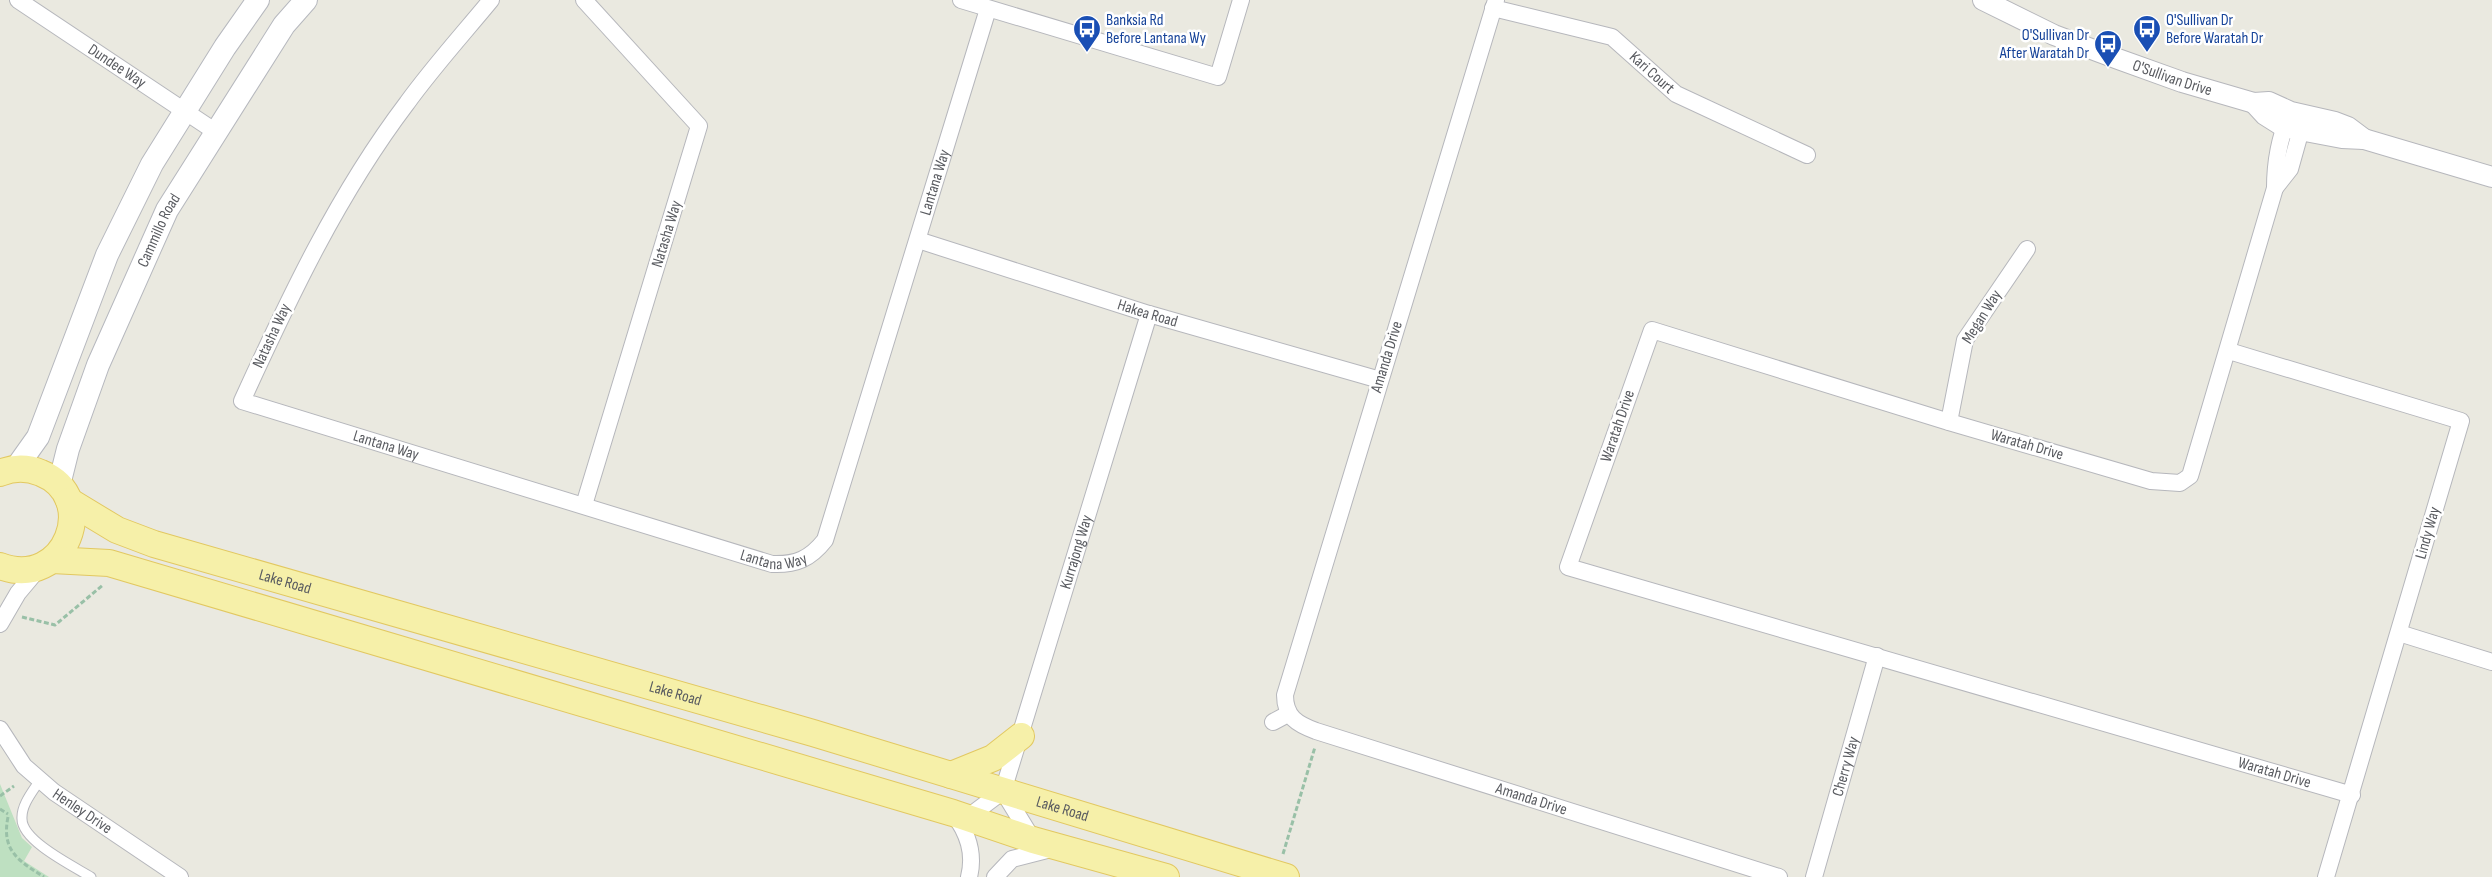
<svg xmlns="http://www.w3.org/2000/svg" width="2492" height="877" font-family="'Sofia Sans Condensed',sans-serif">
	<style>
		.green { fill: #bee0c1 }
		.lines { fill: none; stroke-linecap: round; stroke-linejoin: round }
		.service-casing { stroke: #b6b7bc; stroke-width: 11 }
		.minor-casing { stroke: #b6b7bc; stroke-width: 18 }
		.tertiary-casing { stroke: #b6b7bc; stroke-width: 22 }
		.secondary-casing { stroke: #b6b8be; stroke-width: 24 }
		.primary-casing { stroke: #e2c861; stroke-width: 28 }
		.path { stroke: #99c0a7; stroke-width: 3; stroke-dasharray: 5 2.5; stroke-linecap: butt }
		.service { stroke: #fff; stroke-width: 9 }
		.minor { stroke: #fff; stroke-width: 16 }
		.tertiary { stroke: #fff; stroke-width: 20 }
		.secondary { stroke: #fff; stroke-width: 22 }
		.primary { stroke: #f6f0a9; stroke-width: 26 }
		.labels { text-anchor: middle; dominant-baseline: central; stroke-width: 5; stroke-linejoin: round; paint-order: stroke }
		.transit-label { font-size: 16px; fill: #164399; stroke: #fff; text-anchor: start }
		.street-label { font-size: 16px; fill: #595b60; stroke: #fff }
	</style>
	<rect width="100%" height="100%" fill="#eae9e0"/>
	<path class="green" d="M 0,784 L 22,838 L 32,847 L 24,861 L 49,877 L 0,877 Z"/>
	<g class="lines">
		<defs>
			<path id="service" d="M 40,780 C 33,791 21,805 22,819 C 22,841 73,866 91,877"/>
			<g id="minor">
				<path id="s1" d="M 18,0 L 216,132"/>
				<path id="s2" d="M 491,0 C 463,34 433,67 407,103 C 338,194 289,298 242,401 L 772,564 C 796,565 810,559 825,540 L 988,9"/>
				<path d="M 584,0 L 699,126 L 584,505"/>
				<path d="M 961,0 L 1218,77 L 1241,0"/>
				<path id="s3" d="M 1496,0 L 1285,695 C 1285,717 1297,724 1316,731 L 1779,877"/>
				<path id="s4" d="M 1493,8 L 1612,37 L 1676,94 L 1807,155"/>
				<path id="s5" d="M 2289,116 C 2279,139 2275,164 2275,188 L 2190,476 L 2180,483 L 2151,481 L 1949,422 L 1652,330 L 1568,567 L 2352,795"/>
				<path d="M 2275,188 L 2290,169 L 2304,119"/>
				<path id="s6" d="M 918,240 L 1149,314 L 1380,380"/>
				<path d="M 2229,351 L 2461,421 L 2326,877"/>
				<path d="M 1949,422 L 1965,340 L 2027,249"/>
				<path d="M 0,624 L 18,593 L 39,568"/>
				<path d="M 2399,633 L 2492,662"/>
				<path d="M 1273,722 L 1288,714"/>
				<path id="s7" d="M 0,729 L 24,766 L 54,792 L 180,877"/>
				<path d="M 1003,791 L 1033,840"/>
				<path d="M 953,813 C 968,833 975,853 969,877"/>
				<path id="s8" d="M 967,818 L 1003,791 L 1149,314"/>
				<path d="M 995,877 L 1012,859 L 1051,849"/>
				<path id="s9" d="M 1814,877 L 1877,656"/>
			</g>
			<g id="tertiary">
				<path id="s10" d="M 1983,0 L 2054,35 L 2118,59 L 2182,82 L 2254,103 L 2269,102 L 2291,112 L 2335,122 L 2348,127 L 2364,139"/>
				<path d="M 2254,103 L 2265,115 L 2284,127 L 2342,138 L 2364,139 L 2492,177"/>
			</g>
			<g id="secondary">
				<path d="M 16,468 L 38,437 L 107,255 L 152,164 L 225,47 L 258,0"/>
				<path id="s11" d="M 59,485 L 68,449 L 98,365 L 167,210 L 284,25 L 306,0"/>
			</g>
			<g id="primary">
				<path d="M 0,473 C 14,467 27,467 41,473 C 101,497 66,591 0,566"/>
				<path id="s12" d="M 69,501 L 117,530 L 154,544 L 813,733 L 1286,877"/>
				<path d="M 52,560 L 109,563 L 953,813 L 1033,840 L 1166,877"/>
				<path d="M 951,775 L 993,758 L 1021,736"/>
			</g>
		</defs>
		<use href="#service" class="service-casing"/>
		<use href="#minor" class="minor-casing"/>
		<use href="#tertiary" class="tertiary-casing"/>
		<use href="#secondary" class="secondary-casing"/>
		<use href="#primary" class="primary-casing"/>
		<path class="path" d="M 22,617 L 55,625 L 103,585
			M 0,796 L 14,786
			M 0,809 L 8,814
			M 8,817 C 1,851 19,861 44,877
			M 1283,854 L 1315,747"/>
		<use href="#service" class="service"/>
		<use href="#minor" class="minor"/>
		<use href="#tertiary" class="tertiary"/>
		<use href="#secondary" class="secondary"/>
		<use href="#primary" class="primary"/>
	</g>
	<defs>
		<symbol id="bus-pin" viewBox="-11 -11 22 30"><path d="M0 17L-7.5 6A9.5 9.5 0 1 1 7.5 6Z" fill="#1a4fb4" stroke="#fff"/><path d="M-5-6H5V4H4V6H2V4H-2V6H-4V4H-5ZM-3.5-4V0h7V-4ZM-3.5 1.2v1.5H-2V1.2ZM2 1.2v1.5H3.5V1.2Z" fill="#fff"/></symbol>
	</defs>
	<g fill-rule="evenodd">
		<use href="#bus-pin" x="1071" y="13" width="32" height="43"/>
		<use href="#bus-pin" x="2131" y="13" width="32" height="43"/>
		<use href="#bus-pin" x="2092" y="28" width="32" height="43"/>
	</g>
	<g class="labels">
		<g class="transit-label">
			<text x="1106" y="20">Banksia Rd<tspan x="1106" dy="18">Before Lantana Wy</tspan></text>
			<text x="2166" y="20">O'Sullivan Dr<tspan x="2166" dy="18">Before Waratah Dr</tspan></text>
			<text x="2089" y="35" text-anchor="end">O'Sullivan Dr<tspan x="2089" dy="18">After Waratah Dr</tspan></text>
		</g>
		<g class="street-label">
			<text stroke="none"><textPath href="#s1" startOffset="119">Dundee Way</textPath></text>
			<text stroke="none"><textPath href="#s4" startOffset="176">Kari Court</textPath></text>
			<text stroke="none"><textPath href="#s10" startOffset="205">O'Sullivan Drive</textPath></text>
			<text stroke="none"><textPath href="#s2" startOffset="1464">Lantana Way</textPath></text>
			<text stroke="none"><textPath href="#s11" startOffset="274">Cammillo Road</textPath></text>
			<text transform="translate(667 234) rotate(-73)">Natasha Way</text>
			<text stroke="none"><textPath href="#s6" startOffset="241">Hakea Road</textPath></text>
			<text transform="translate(1982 317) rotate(-58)">Megan Way</text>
			<text transform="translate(272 336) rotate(-65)">Natasha Way</text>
			<text transform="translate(1387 357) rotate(-73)">Amanda Drive</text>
			<text transform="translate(1618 426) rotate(-71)">Waratah Drive</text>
			<text stroke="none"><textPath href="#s2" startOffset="625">Lantana Way</textPath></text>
			<text transform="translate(2027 445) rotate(16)">Waratah Drive</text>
			<text transform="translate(2428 533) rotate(-74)">Lindy Way</text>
			<text stroke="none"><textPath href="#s8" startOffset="295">Kurrajong Way</textPath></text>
			<text stroke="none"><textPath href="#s2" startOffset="1030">Lantana Way</textPath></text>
			<text stroke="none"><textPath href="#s12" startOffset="232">Lake Road</textPath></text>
			<text stroke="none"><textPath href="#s12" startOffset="638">Lake Road</textPath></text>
			<text stroke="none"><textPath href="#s9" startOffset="115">Cherry Way</textPath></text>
			<text stroke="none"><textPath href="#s5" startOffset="1924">Waratah Drive</textPath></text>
			<text stroke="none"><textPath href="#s3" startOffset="1004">Amanda Drive</textPath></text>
			<text stroke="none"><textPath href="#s12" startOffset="1042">Lake Road</textPath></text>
			<text stroke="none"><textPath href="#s7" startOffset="118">Henley Drive</textPath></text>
		</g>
	</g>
</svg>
